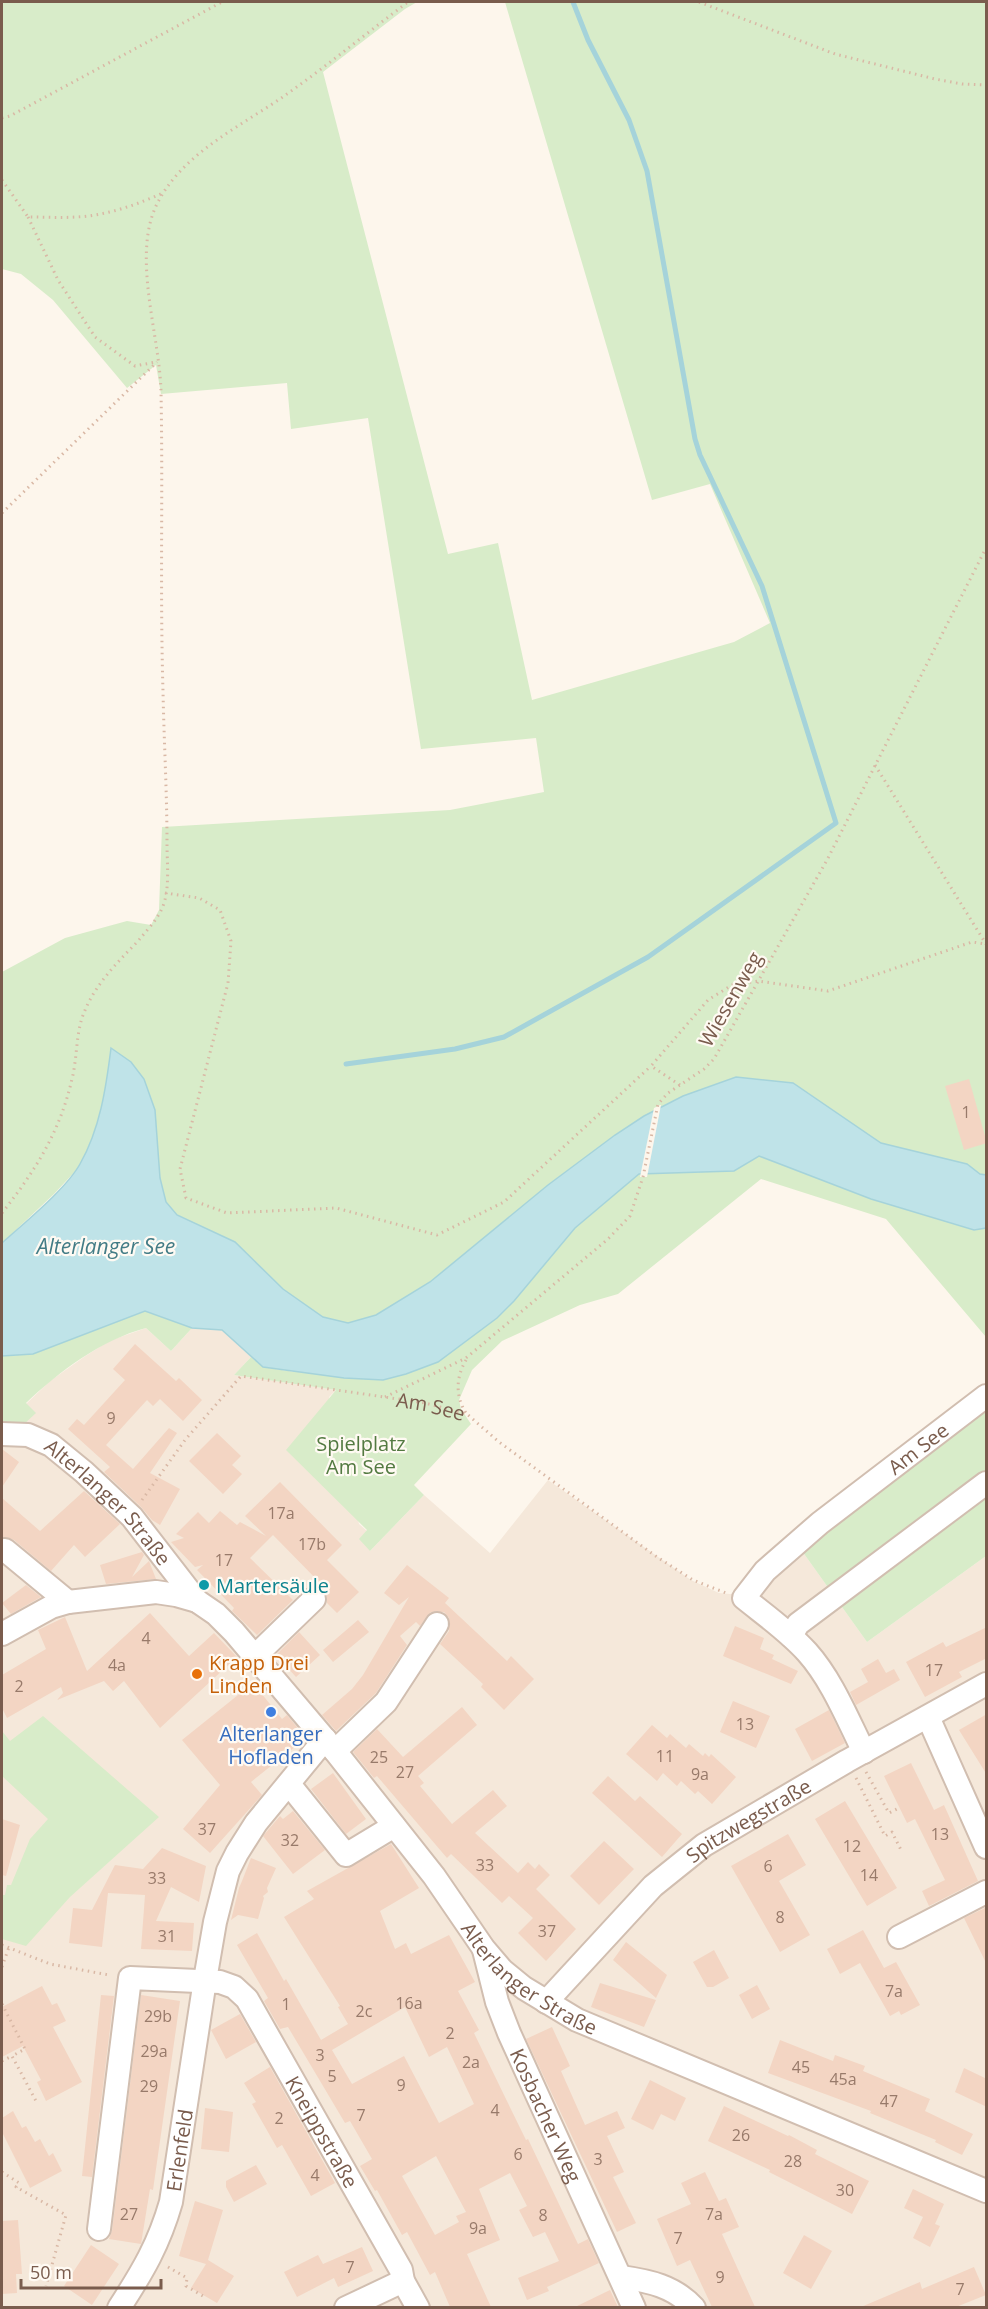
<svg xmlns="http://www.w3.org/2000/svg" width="988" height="2309" font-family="'Open Sans',sans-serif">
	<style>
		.residential { fill: #f5e8da }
		.green { fill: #d8ecc9 }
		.water { fill: #bfe3e8; stroke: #a5d3da; stroke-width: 1.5 }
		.pier { fill: #fdf6ec }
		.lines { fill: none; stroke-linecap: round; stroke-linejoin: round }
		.stream { stroke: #a5d3da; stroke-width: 5 }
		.building { fill: #f3d5c3; fill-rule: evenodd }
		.minor-casing { stroke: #d1beb0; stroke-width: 26 }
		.path { stroke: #d9b8a5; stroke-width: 3; stroke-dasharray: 1.5 4.5; stroke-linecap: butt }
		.minor { stroke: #fff; stroke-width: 22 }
		.culture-dot { fill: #0f9aa8; stroke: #fffaf3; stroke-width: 2 }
		.food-dot { fill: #e8710a; stroke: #fffaf3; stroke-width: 2 }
		.shop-dot { fill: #3f7fe0; stroke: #fffaf3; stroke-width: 2 }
		.labels { text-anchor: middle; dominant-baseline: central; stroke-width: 4.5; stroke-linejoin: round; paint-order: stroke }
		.number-label { font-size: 16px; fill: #987a6a }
		.street-label { font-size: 20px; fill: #7a5c4d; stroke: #fffaf3 }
		.park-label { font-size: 20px; fill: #537a41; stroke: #fffaf3 }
		.culture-label { font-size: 20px; fill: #0d838f; stroke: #fffaf3; text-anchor: start }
		.food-label { font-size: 20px; fill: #c56008; stroke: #fffaf3; text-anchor: start }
		.shop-label { font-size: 20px; fill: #366cbe; stroke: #fffaf3 }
		.water-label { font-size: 21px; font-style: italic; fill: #437c86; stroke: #fffaf3 }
	</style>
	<rect width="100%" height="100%" fill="#fdf6ec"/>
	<path class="residential" d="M 146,1328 L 171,1351 L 192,1328 L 222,1330 L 251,1357 L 234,1375 L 336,1390 L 329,1397 L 359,1524 L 367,1531 L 370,1551 L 424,1495 L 490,1553 L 548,1480 L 691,1580 L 719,1593 L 740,1595 L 802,1551 L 867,1642 L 986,1556 L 986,2307 L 2,2307 L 2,1429 L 35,1413 L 26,1404 L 50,1381 L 84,1357 L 109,1341 Z"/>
	<path class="green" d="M 2,2 L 417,2 L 405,9 L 323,72 L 448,554 L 498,543 L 532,700 L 734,642 L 770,623 L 710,484 L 652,500 L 505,2 L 986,2 L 986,1175 L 980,1174 L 967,1164 L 881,1143 L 793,1083 L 683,1096 L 644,1116 L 615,1135 L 548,1185 L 430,1282 L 376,1315 L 348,1323 L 323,1317 L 283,1289 L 235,1242 L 177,1215 L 166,1202 L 160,1178 L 155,1110 L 112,1049 L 106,1088 L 95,1131 L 80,1166 L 54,1194 L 2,1243 L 2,972 L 65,938 L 127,921 L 151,925 L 159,910 L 162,827 L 450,810 L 544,792 L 536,738 L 421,749 L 368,418 L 291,429 L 287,383 L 161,394 L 156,365 L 127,388 L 53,300 L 21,274 L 2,269 Z
		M 759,1156 L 871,1199 L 974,1230 L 986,1228 L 986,1337 L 886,1219 L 761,1179 L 618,1294 L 580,1305 L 502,1341 L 472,1370 L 459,1400 L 461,1409 L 471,1424 L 414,1485 L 424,1495 L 370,1551 L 359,1539 L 367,1530 L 286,1450 L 336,1390 L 234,1375 L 251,1357 L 263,1367 L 288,1371 L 383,1380 L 438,1362 L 497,1318 L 514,1301 L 575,1228 L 639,1174 L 734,1171 Z
		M 145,1311 L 192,1328 L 171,1351 L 146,1328 C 101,1340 60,1371 26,1403 L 36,1413 L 22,1426 L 2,1429 L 2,1356 L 33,1354 Z
		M 986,1409 L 986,1556 L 867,1642 L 802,1551 Z
		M 43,1716 L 159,1817 L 70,1897 L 26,1946 L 2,1939 L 2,1895 L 5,1895 L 7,1885 L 11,1885 L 30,1839 L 48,1819 L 2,1776 L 2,1731 L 10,1741 Z"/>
	<path class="water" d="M 111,1048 L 131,1062 L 144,1079 L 155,1110 L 160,1178 L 166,1202 L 177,1215 L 235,1242 L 283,1289 L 323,1317 L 348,1323 L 376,1315 L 430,1282 L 548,1185 L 615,1135 L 644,1116 L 683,1096 L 736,1077 L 793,1083 L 881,1143 L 967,1164 L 980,1174 L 986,1175 L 986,1228 L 974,1230 L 871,1199 L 759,1156 L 734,1171 L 639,1174 L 575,1228 L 514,1301 L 497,1318 L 438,1362 L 406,1374 L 383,1380 L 344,1378 L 263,1367 L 222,1330 L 192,1328 L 145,1311 L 33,1354 L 2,1356 L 2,1243 C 24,1223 66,1189 80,1164 C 100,1129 106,1088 111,1048 Z"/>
	<path class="pier" d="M 660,1105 L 661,1105 L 647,1177 L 640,1177 L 654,1108 Z"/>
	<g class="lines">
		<path class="stream" d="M 346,1064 L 455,1049 L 504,1037 L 648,957 L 836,823 L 762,586 L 700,455 L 695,439 L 647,171 L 629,120 L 588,40 L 573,2"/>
	</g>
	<path class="building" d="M 969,1079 L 987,1143 L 964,1150 L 945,1086 Z
		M 135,1344 L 176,1381 L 179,1378 L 202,1400 L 183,1421 L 160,1399 L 153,1406 L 147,1400 L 106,1445 L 133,1469 L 169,1428 L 177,1433 L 150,1473 L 180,1489 L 160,1525 L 152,1520 L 141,1507 L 104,1472 L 110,1467 L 68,1429 L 77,1419 L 84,1425 L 125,1380 L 113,1369 Z
		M 217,1433 L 241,1456 L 232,1465 L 242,1474 L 223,1494 L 189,1461 Z
		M 2,1449 L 19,1462 L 2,1487 Z
		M 280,1482 L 342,1545 L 327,1560 L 359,1592 L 337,1613 L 327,1603 L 327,1595 L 322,1589 L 324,1587 L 273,1535 L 250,1558 L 293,1600 L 257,1635 L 232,1611 L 234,1608 L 197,1570 L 203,1565 L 195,1567 L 171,1542 L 184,1538 L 176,1534 L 198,1512 L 209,1523 L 220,1511 L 237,1525 L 240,1522 L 266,1536 L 245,1516 Z
		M 84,1491 L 120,1524 L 85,1557 L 74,1545 L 51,1571 L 14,1540 L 2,1537 L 2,1498 L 40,1531 Z
		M 142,1552 L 144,1555 L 132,1577 L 149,1561 L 156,1579 L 106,1584 L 100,1565 Z
		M 407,1565 L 449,1598 L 445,1603 L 507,1661 L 511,1656 L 534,1679 L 504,1710 L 481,1687 L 483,1684 L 440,1644 L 449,1631 L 449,1618 L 444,1612 L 431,1612 L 420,1626 L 416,1622 L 400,1636 L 407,1645 L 376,1693 L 336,1731 L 322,1715 L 352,1689 L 363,1675 L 409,1597 L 399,1605 L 384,1593 Z
		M 26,1585 L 41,1597 L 11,1614 L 2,1603 Z
		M 150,1613 L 189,1656 L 214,1633 L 237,1657 L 160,1728 L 124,1681 L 113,1691 L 104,1681 L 57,1700 L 63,1693 L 61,1687 L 7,1718 L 2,1708 L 2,1675 L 46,1649 L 38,1630 L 65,1617 L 87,1671 Z
		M 358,1620 L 369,1632 L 333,1662 L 323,1650 Z
		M 735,1626 L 764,1638 L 760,1649 L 774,1655 L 772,1659 L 798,1671 L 791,1684 L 723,1656 Z
		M 987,1627 L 987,1658 L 959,1672 L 962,1677 L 925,1697 L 906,1662 L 943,1642 L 946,1647 Z
		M 299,1632 L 320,1655 L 296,1677 L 276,1655 Z
		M 878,1659 L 886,1673 L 894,1669 L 900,1680 L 856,1705 L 850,1692 L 868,1682 L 861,1669 Z
		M 253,1683 L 282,1719 L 287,1715 L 306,1738 L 251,1782 L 262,1795 L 210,1853 L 183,1829 L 220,1785 L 182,1740 Z
		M 733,1701 L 770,1716 L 756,1748 L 720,1732 Z
		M 462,1707 L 477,1725 L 418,1776 L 424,1783 L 420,1786 L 452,1824 L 493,1790 L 507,1806 L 475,1833 L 518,1873 L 528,1862 L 535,1869 L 539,1864 L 550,1875 L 536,1889 L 576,1929 L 546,1961 L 518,1933 L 533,1918 L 509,1896 L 502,1903 L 451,1854 L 447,1858 L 377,1776 L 374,1778 L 353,1752 L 377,1729 L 403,1757 Z
		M 829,1710 L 845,1743 L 812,1761 L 795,1729 Z
		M 987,1714 L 987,1775 L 959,1730 Z
		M 652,1725 L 667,1738 L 670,1734 L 686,1748 L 689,1744 L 703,1756 L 705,1753 L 709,1757 L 711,1754 L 736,1777 L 712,1804 L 698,1791 L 695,1794 L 681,1781 L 677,1786 L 663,1773 L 657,1781 L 626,1754 Z
		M 911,1763 L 934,1810 L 944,1805 L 978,1881 L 929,1906 L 922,1891 L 945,1880 L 915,1819 L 907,1823 L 884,1776 Z
		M 333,1773 L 366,1819 L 346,1834 L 311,1789 Z
		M 608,1776 L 635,1801 L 640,1796 L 682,1834 L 662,1857 L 592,1793 Z
		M 845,1801 L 897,1888 L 867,1906 L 815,1819 Z
		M 293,1811 L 325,1850 L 293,1874 L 263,1836 L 280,1816 L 283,1819 Z
		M 2,1819 L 20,1825 L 6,1876 L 2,1875 Z
		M 788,1834 L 806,1865 L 779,1881 L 810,1935 L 780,1952 L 731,1866 Z
		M 604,1841 L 634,1869 L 599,1905 L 570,1876 Z
		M 391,1844 L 419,1888 L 380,1911 L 395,1949 L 406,1943 L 411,1954 L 449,1935 L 475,1982 L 458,1991 L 479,2030 L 474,2033 L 504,2095 L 526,2140 L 528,2139 L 578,2244 L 588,2239 L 599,2263 L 547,2287 L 549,2291 L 527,2300 L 518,2278 L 559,2261 L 545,2232 L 533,2237 L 519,2210 L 527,2206 L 510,2173 L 479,2189 L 500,2240 L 467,2254 L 491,2307 L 450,2307 L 435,2272 L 430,2275 L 407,2232 L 402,2235 L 377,2190 L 375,2191 L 360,2166 L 372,2159 L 350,2121 L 345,2123 L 288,2027 L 280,2029 L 264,2001 L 268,1998 L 237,1945 L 257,1933 L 284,1981 L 286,1979 L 321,2040 L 348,2024 L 338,2007 L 340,2006 L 284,1917 L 314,1899 L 307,1891 ZM 405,2007 L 429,2057 L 447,2047 L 474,2104 L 439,2123 L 404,2056 L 352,2084 L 332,2050 ZM 436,2156 L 466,2212 L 456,2216 L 459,2222 L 435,2235 L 402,2176 Z
		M 162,1848 L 206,1866 L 199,1902 L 171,1887 L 156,1921 L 194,1923 L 192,1951 L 141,1949 L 145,1895 L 108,1893 L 102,1947 L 69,1943 L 73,1908 L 92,1910 L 115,1865 L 143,1869 Z
		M 251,1858 L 276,1868 L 267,1888 L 268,1892 L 263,1896 L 264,1898 L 258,1919 L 238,1915 L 231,1920 L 239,1888 L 242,1881 L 245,1882 L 242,1881 Z
		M 987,1907 L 987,1965 L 964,1918 Z
		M 863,1930 L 884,1968 L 896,1962 L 920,2005 L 901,2015 L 899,2011 L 890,2016 L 860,1963 L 840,1974 L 827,1949 Z
		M 626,1942 L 667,1975 L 656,1998 L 613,1960 Z
		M 714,1950 L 729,1978 L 713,1987 L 707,1987 L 693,1962 Z
		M 600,1983 L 656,2000 L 644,2027 L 591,2007 Z
		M 757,1985 L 770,2009 L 752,2019 L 739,1995 Z
		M 42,1986 L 52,2005 L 57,2003 L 66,2021 L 53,2027 L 82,2082 L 46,2101 L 37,2082 L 41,2080 L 23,2046 L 2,2057 L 2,2007 Z
		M 101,1995 L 114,1996 L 92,2177 L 82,2176 Z
		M 141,1995 L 180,2001 L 153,2190 L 150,2189 L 141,2244 L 109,2239 L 112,2231 Z
		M 240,2014 L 256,2042 L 226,2059 L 211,2030 Z
		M 552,2027 L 570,2066 L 561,2071 L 585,2125 L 617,2111 L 625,2128 L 607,2136 L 624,2172 L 613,2177 L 636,2223 L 617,2232 L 526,2039 Z
		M 780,2040 L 833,2061 L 835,2055 L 865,2066 L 863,2071 L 930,2099 L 925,2111 L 973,2134 L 962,2155 L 935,2142 L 936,2140 L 870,2113 L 871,2111 L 768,2073 Z
		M 270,2067 L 335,2183 L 311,2196 L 282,2145 L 277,2148 L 252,2104 L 256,2102 L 244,2083 Z
		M 964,2068 L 987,2079 L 987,2107 L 955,2092 Z
		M 650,2080 L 686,2098 L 675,2121 L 661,2114 L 653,2130 L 631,2119 Z
		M 724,2106 L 788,2136 L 789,2135 L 817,2150 L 815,2154 L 869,2181 L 852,2214 L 769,2172 L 770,2170 L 708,2141 Z
		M 205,2108 L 233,2112 L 229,2152 L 201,2149 Z
		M 13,2111 L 22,2128 L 26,2126 L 35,2142 L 40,2139 L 49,2156 L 53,2153 L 62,2171 L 30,2188 L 2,2132 L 2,2118 Z
		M 256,2165 L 267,2184 L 234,2202 L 226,2187 L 226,2181 Z
		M 705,2172 L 719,2201 L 726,2198 L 739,2227 L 722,2234 L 755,2307 L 712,2307 L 690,2260 L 677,2266 L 657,2219 L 691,2204 L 681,2183 Z
		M 913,2189 L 944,2204 L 935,2224 L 940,2226 L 930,2247 L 913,2238 L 923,2217 L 904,2208 Z
		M 195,2201 L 223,2210 L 208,2260 L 234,2276 L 217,2303 L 191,2288 L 206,2264 L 179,2256 Z
		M 18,2220 L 22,2274 L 16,2274 L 17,2293 L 2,2294 L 2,2221 Z
		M 804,2235 L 832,2251 L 811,2289 L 783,2273 Z
		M 91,2245 L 119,2264 L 92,2305 L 64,2286 Z
		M 362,2247 L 373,2271 L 338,2287 L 334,2278 L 297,2297 L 284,2272 L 318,2255 L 323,2264 Z
		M 974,2267 L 986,2295 L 956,2307 L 861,2307 L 920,2282 L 922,2289 Z
		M 610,2290 L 618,2307 L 575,2307 Z"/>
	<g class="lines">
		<defs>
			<g id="minor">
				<path id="s2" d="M 2,1434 L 28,1435 L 51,1445 L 84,1472 L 132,1517 L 197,1601"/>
				<path d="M 5,1550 L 68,1602"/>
				<path id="s3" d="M 2,1634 L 51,1607 L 68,1602 L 156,1592 L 176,1595 L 197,1601 L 216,1614 L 234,1632 L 335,1751 L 434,1876 L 484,1949 L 502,1970 L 524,1988 L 577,2020 L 986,2191"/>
				<path d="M 791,1636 L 798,1624 L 986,1483"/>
				<path d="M 255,1656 L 314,1599"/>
				<path d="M 928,1717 L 986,1847"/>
				<path d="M 335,1751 L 386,1702 L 437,1624"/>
				<path id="s4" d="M 864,1752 C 847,1718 832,1680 807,1652 C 788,1631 765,1615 744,1598 L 765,1571 L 820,1523 L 986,1396"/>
				<path d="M 289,1784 L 346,1855 L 394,1826"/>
				<path d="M 899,1937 L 986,1892"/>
				<path id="s5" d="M 484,1950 L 497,2002 L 509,2033 L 634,2308"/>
				<path id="s6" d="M 546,2002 L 653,1886 L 704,1845 L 847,1761 L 986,1684"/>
				<path id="s7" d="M 99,2229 L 130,1978 L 220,1982 L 234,1987 L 247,1999 L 401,2270 L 403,2281 L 418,2308"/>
				<path d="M 621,2277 C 649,2281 674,2286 694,2308"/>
				<path id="s8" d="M 119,2308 C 143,2271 159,2244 171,2202 L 205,1980 L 215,1922 L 228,1871 L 237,1853 L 256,1823 L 325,1739"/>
				<path d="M 346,2308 L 403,2281"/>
			</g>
		</defs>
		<use href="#minor" class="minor-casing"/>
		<g class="path">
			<path d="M 699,2 L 835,54 L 935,79 L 962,84 L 986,85"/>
			<path d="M 2,118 L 10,116 L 222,2"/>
			<path d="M 2,180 L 28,217 C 44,217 60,218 76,217 C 105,216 136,205 163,193"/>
			<path d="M 28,217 L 58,280 L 95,337 L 135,366 L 156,362"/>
			<path d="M 2,513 L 157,362"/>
			<path d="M 875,765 L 986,944"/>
			<path d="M 165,893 L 199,898 L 220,910 L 231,941 L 228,983 L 180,1169 L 186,1198 L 227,1213 L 336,1208 L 437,1235 L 504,1202 L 651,1066"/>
			<path d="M 680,1085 L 651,1066 L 708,1000 L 732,985 L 758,981 L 828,991 L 972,942 L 986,944"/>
			<path d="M 2,1213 C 35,1171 60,1132 72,1079 C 77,1059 76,1037 82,1018 C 93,986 116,964 139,940 C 147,930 158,919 163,906 C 170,888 167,863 167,844 C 167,793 164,742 163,691 C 160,591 163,491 161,392 C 160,337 132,258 156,206 C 181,153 242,126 287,94 C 328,65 368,32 408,2"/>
			<path d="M 466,1360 C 456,1377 455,1396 466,1413"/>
			<path d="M 385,1397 L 466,1358 L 608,1239 L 630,1216 L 643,1177 L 658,1104 L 668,1093 L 704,1069 L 714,1059 L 827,860 L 986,548"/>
			<path id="s1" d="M 142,1500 L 185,1440 L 241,1376 L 425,1403 L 467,1414 L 499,1442 L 657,1557 L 693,1580 L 726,1593"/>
			<path d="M 866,1772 L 889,1813 L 899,1808"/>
			<path d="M 856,1778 L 885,1836 L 892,1832 L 901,1850"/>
			<path d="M 2,1945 L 50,1964 L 109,1975"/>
			<path d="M 2,1967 L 9,1947"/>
			<path d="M 2,2004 L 25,2049 L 12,2056 L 36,2101"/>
			<path d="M 2,2061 L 12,2056"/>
			<path d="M 2,2172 L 19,2183 L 16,2187 L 66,2215 L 46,2286"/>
			<path d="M 168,2267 L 187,2278 L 186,2286 L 203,2296"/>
		</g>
		<use href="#minor" class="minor"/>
	</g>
	<circle class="culture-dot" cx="204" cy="1585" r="6"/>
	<circle class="food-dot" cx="197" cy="1674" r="6"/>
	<circle class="shop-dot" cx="271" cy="1712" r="6"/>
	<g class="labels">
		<g class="number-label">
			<text x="966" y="1112">1</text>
			<text x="111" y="1418">9</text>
			<text x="281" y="1513">17a</text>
			<text x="312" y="1544">17b</text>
			<text x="224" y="1560">17</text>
			<text x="146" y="1638">4</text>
			<text x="117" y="1665">4a</text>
			<text x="934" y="1670">17</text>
			<text x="19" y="1686">2</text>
			<text x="745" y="1724">13</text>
			<text x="665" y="1756">11</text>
			<text x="379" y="1757">25</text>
			<text x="405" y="1772">27</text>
			<text x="700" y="1774">9a</text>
			<text x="207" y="1829">37</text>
			<text x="940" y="1834">13</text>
			<text x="290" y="1840">32</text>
			<text x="852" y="1846">12</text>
			<text x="485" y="1865">33</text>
			<text x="768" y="1866">6</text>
			<text x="869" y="1875">14</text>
			<text x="157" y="1878">33</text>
			<text x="780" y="1917">8</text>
			<text x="547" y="1931">37</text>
			<text x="167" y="1936">31</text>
			<text x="894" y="1991">7a</text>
			<text x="409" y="2003">16a</text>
			<text x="286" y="2004">1</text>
			<text x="364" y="2011">2c</text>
			<text x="158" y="2016">29b</text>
			<text x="450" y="2033">2</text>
			<text x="154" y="2051">29a</text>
			<text x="320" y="2055">3</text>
			<text x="471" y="2062">2a</text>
			<text x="801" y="2067">45</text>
			<text x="332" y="2076">5</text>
			<text x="843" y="2079">45a</text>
			<text x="401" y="2085">9</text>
			<text x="149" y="2086">29</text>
			<text x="889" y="2101">47</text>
			<text x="495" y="2110">4</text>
			<text x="361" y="2115">7</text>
			<text x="279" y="2118">2</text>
			<text x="741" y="2135">26</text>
			<text x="518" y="2154">6</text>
			<text x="598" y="2159">3</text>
			<text x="793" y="2161">28</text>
			<text x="315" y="2175">4</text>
			<text x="845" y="2190">30</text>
			<text x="129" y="2214">27</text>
			<text x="714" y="2214">7a</text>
			<text x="543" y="2215">8</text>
			<text x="478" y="2228">9a</text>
			<text x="678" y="2238">7</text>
			<text x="350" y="2267">7</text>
			<text x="720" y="2277">9</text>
			<text x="960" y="2289">7</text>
		</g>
		<g class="street-label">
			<text transform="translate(730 999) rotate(-60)">Wiesenweg</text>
			<text stroke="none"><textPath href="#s1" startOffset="351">Am See</textPath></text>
			<text stroke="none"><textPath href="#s4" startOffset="429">Am See</textPath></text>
			<text stroke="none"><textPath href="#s2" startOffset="132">Alterlanger Straße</textPath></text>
			<text stroke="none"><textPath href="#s6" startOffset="274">Spitzwegstraße</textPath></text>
			<text stroke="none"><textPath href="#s3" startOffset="711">Alterlanger Straße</textPath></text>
			<text stroke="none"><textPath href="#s5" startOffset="177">Kosbacher Weg</textPath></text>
			<text stroke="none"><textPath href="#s7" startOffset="528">Kneippstraße</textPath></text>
			<text stroke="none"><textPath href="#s8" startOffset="171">Erlenfeld</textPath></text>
		</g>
		<g class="park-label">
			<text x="361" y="1443">Spielplatz<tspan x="361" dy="23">Am See</tspan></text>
		</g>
		<g class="culture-label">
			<text x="216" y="1585">Martersäule</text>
		</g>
		<g class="food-label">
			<text x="209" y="1662">Krapp Drei<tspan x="209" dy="23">Linden</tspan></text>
		</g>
		<g class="shop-label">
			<text x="271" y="1733">Alterlanger<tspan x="271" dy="23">Hofladen</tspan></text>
		</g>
		<g class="water-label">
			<text x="106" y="1246">Alterlanger See</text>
		</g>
	</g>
	<rect width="988" height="2309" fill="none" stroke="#7a5c4d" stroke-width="6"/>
	<path d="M21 2279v9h140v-9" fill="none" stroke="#7a5c4d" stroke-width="3"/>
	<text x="30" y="2279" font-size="18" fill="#7a5c4d" stroke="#fffaf3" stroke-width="4.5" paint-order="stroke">50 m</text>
</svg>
